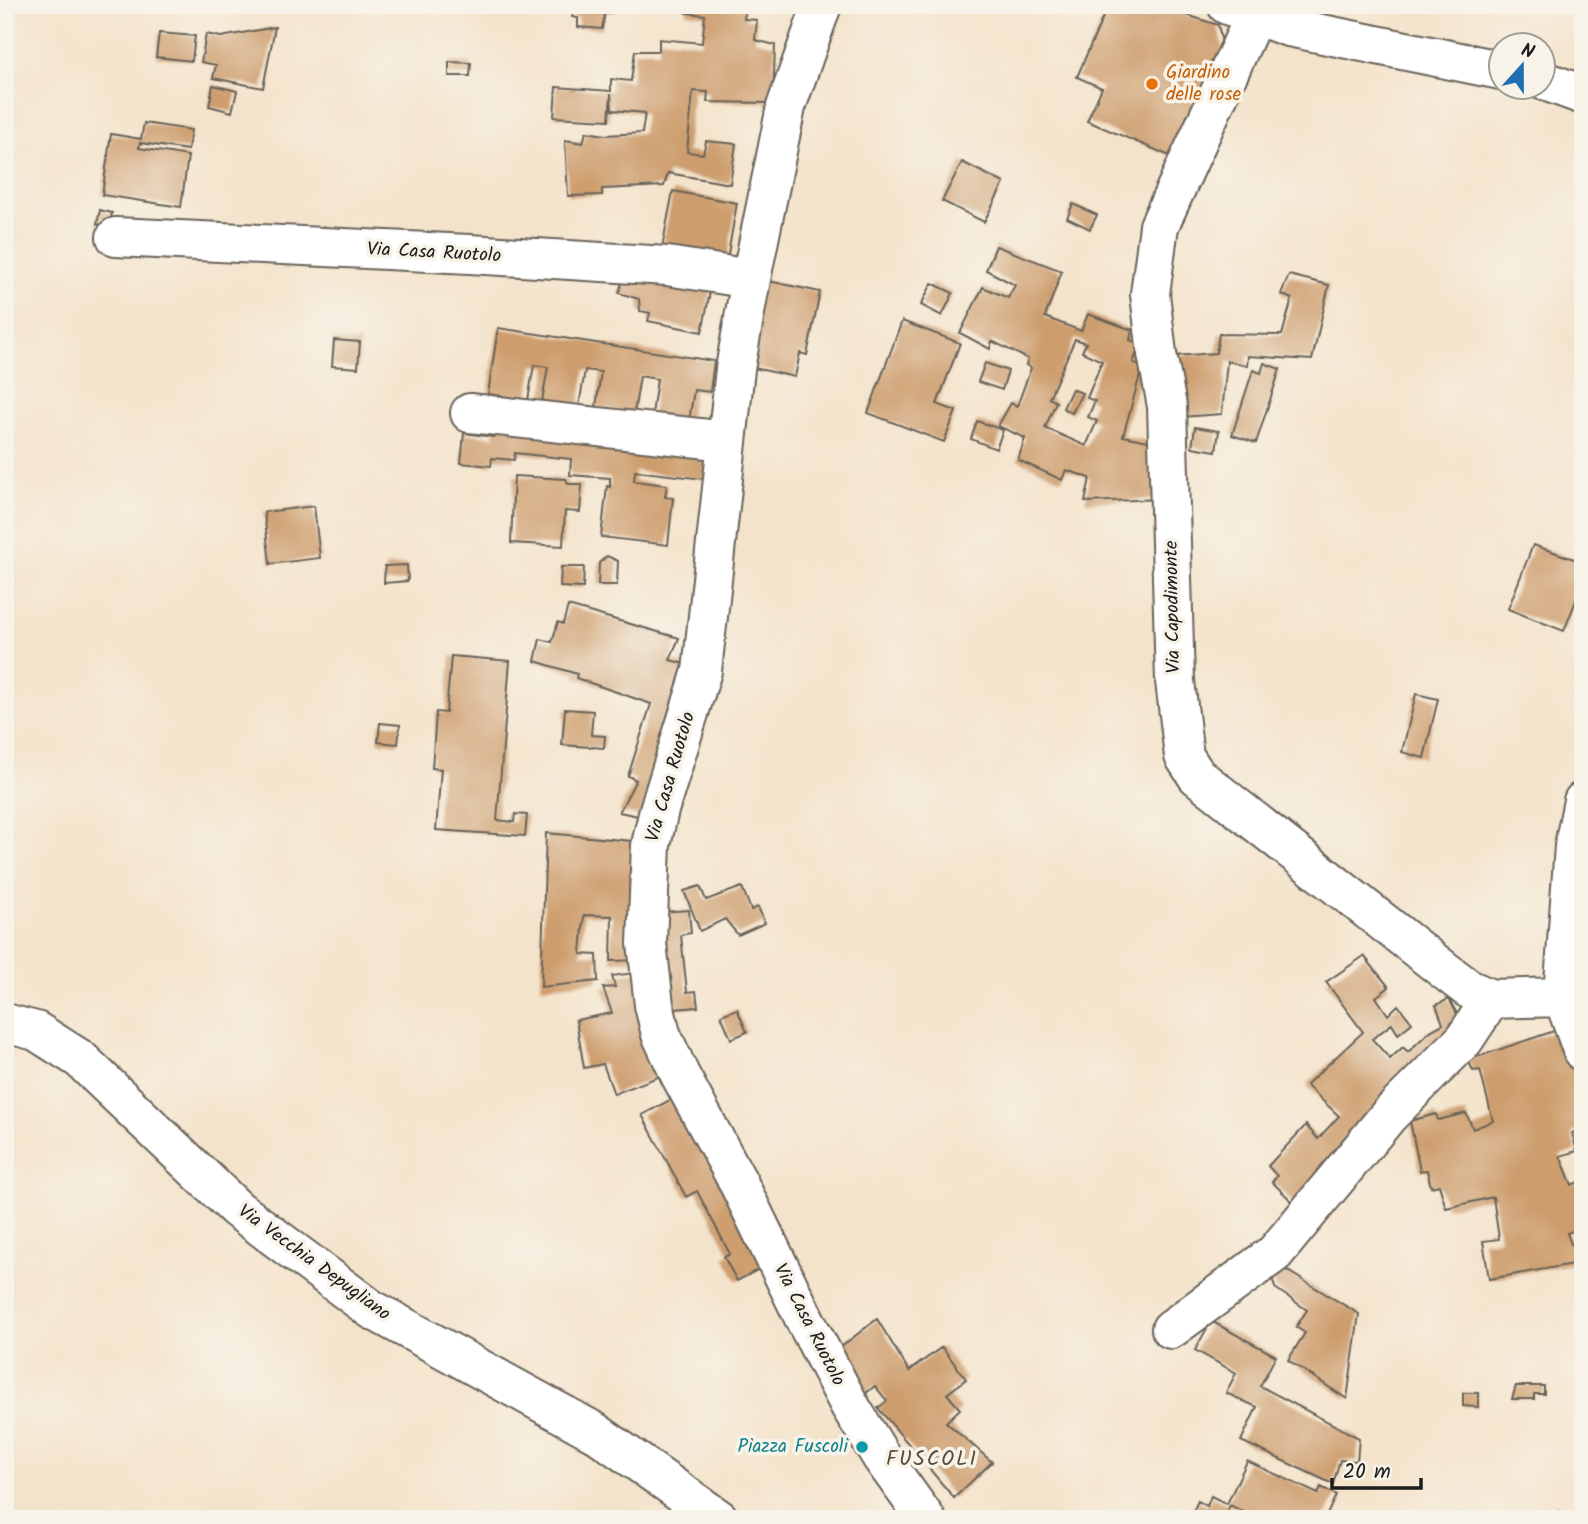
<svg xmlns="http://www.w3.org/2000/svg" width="1588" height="1524" font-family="Kalam,sans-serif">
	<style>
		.building { fill: #cd9d6d; fill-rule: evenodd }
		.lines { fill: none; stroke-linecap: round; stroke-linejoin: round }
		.minor-casing { stroke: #686259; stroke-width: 42 }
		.minor { stroke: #fff; stroke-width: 38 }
		.food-dot { fill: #e8710a; stroke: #f7f3e8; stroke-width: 2.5 }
		.culture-dot { fill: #0f9aa8; stroke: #f7f3e8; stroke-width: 2.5 }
		.labels { text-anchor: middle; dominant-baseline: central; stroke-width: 7; stroke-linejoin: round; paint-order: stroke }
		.food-label { font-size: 19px; fill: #c56008; stroke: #f7f3e8; text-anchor: start }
		.street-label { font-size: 19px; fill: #1c1c1c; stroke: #f7f3e8 }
		.culture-label { font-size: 19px; fill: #0d838f; stroke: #f7f3e8; text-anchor: end }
		.neighbourhood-label { font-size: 21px; letter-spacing: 2px; fill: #5a4938; stroke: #f7f3e8 }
	</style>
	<rect width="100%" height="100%" fill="#f7f3e8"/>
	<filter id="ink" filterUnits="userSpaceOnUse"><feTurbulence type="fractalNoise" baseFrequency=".0143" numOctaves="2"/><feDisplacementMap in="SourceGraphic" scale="14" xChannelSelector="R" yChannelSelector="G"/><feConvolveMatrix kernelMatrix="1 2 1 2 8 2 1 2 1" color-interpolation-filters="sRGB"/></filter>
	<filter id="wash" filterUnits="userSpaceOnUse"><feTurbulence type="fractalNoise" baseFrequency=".00686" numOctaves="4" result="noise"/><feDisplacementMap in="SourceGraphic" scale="28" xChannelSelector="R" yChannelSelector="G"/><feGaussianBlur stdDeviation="1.57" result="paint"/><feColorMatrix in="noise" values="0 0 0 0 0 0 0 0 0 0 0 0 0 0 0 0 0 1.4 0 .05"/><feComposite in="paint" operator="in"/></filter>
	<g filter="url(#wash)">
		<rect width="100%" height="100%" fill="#f4e3cb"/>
		<g id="blocks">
			<path class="building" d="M 569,5 L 614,5 L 612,13 L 605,12 L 602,29 L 578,27 L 578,18 L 572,17 L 574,7 Z
				M 688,5 L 746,5 L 744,19 L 757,20 L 755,40 L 775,45 L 773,103 L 707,102 L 708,92 L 693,91 L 687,152 L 703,154 L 706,141 L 736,144 L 730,184 L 668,173 L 664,186 L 602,189 L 602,195 L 568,196 L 565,140 L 583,143 L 586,132 L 605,135 L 642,133 L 645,113 L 612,110 L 611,94 L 609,120 L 554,117 L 556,87 L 611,91 L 611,79 L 631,81 L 635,51 L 659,51 L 659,39 L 702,43 L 705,15 L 686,13 Z
				M 1108,5 L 1156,5 L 1218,25 L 1223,48 L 1184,162 L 1087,121 L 1102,88 L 1077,77 Z
				M 275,27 L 263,88 L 213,78 L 216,65 L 201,62 L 206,34 L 221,37 Z
				M 159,33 L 195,36 L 192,61 L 156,57 Z
				M 449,62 L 471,63 L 470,76 L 449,76 Z
				M 213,85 L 237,91 L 232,112 L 209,106 Z
				M 144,123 L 191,130 L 188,150 L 140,143 L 139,148 L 188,156 L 181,207 L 102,195 L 111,134 L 141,139 Z
				M 962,162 L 1004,183 L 984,222 L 942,201 Z
				M 673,191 L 737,203 L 727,260 L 662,248 Z
				M 1073,204 L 1097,215 L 1090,229 L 1067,218 Z
				M 100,210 L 112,213 L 109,227 L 97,224 Z
				M 996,246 L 1062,271 L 1045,317 L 1081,331 L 1088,314 L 1132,330 L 1130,340 L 1141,344 L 1133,362 L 1142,368 L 1123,436 L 1164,444 L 1162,499 L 1085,502 L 1090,478 L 1066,470 L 1062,480 L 1018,460 L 1025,438 L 998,426 L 1011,403 L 1017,406 L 1031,368 L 1026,365 L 1028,359 L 992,341 L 990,349 L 960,333 L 983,287 L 1008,298 L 1015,285 L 986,270 ZM 1075,339 L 1086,343 L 1082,352 L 1102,361 L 1087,398 L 1095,401 L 1088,417 L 1097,421 L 1086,446 L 1045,428 L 1056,402 L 1049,398 Z
				M 625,271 L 712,282 L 702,332 L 648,321 L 650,313 L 640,311 L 639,299 L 619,293 Z
				M 1289,275 L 1329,285 L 1312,360 L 1248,356 L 1247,366 L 1227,361 L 1222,414 L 1180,417 L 1175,356 L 1216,353 L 1219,334 L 1282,335 L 1292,299 L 1281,294 Z
				M 764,280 L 820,292 L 807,355 L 800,353 L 795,377 L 745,366 Z
				M 932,283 L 953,293 L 942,316 L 921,305 Z
				M 902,321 L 960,343 L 937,404 L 956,411 L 944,442 L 868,413 Z
				M 498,328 L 714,361 L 710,392 L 694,390 L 689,421 L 652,415 L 657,379 L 640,376 L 634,413 L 596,407 L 601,372 L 585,370 L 579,406 L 542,401 L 548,367 L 534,365 L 528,400 L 488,394 Z
				M 334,340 L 360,342 L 358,368 L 332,366 Z
				M 985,363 L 1008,371 L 1002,390 L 978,382 Z
				M 1264,363 L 1280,369 L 1256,443 L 1232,435 L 1253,370 L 1261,373 Z
				M 1072,389 L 1082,393 L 1072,413 L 1063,408 Z
				M 977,421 L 1003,430 L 996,449 L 971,439 Z
				M 495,425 L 715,454 L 712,480 L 635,471 L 634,481 L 667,485 L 665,497 L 673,498 L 668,545 L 601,537 L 607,486 L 610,487 L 610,478 L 570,475 L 571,459 L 515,453 L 514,460 L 492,458 L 491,466 L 461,463 L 464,433 L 494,437 Z
				M 1195,427 L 1219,431 L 1216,451 L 1192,447 Z
				M 514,476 L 566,479 L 568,484 L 582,484 L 580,512 L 565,511 L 563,546 L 511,543 Z
				M 314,506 L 320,558 L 270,564 L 264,512 Z
				M 1533,545 L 1583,562 L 1583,594 L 1580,590 L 1564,631 L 1508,609 Z
				M 607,556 L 618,561 L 617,585 L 598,585 L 599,563 Z
				M 407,565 L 408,581 L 384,583 L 385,566 Z
				M 561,567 L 584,567 L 583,588 L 560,587 Z
				M 568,606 L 679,638 L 670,660 L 697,667 L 648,818 L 619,812 L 636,780 L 628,776 L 651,704 L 576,678 L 577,674 L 535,661 L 540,639 L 552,642 L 558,622 L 563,624 Z
				M 451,656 L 510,661 L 497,820 L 514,822 L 515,814 L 527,815 L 525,836 L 436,830 L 441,769 L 432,768 L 436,712 L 446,713 Z
				M 1416,694 L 1438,699 L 1424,758 L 1402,752 Z
				M 565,709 L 593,711 L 591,735 L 605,736 L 604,748 L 562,745 Z
				M 380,723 L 400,725 L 398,744 L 378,742 Z
				M 546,833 L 643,842 L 644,960 L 611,961 L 612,916 L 584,915 L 581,954 L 597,955 L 598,981 L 541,987 Z
				M 700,886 L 706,900 L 742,887 L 751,910 L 758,907 L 765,923 L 738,935 L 725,919 L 700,931 L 684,891 Z
				M 689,910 L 691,933 L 681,935 L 687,992 L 696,991 L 698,1007 L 663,1010 L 662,912 Z
				M 1364,956 L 1389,987 L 1376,997 L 1388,1015 L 1398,1005 L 1412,1023 L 1398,1034 L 1392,1024 L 1372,1039 L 1390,1059 L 1403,1047 L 1408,1052 L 1430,1031 L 1443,1024 L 1436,1005 L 1449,999 L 1464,1027 L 1299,1208 L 1272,1182 L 1277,1176 L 1268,1166 L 1306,1125 L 1318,1139 L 1339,1116 L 1306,1085 L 1363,1032 L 1326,982 Z
				M 641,972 L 671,1072 L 614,1094 L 603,1064 L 584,1068 L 576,1020 L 612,1013 L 603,988 L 615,987 L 612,976 Z
				M 737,1009 L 747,1032 L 731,1039 L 721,1015 Z
				M 1557,1030 L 1569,1067 L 1575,1065 L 1583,1095 L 1583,1130 L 1572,1133 L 1577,1151 L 1560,1156 L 1572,1185 L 1583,1180 L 1583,1227 L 1567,1233 L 1578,1263 L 1489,1279 L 1483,1241 L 1499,1239 L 1493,1197 L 1446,1208 L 1439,1185 L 1431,1187 L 1427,1170 L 1420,1171 L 1410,1121 L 1436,1114 L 1438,1120 L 1466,1113 L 1473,1129 L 1493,1121 L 1480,1070 L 1473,1071 L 1468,1060 Z
				M 681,1094 L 770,1263 L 737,1281 L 724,1257 L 730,1254 L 697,1191 L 686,1197 L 642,1115 Z
				M 1276,1264 L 1359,1314 L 1347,1399 L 1288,1360 L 1305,1333 L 1296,1327 L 1307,1310 L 1275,1288 L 1271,1273 Z
				M 877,1319 L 909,1371 L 942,1347 L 966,1379 L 947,1394 L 960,1409 L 946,1422 L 992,1462 L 954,1498 L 878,1408 L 887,1401 L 875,1386 L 861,1397 L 833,1353 Z
				M 1211,1321 L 1276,1356 L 1260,1386 L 1359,1438 L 1357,1461 L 1340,1460 L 1333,1484 L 1241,1441 L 1257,1407 L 1226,1393 L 1236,1373 L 1195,1350 Z
				M 1516,1386 L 1544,1386 L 1544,1394 L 1534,1394 L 1534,1399 L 1512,1399 Z
				M 1463,1393 L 1478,1393 L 1478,1407 L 1463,1406 Z
				M 1247,1461 L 1318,1494 L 1321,1487 L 1336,1495 L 1326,1517 L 1321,1515 L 1320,1519 L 1257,1519 L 1230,1505 L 1223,1519 L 1189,1519 L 1198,1501 L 1207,1506 L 1211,1496 L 1227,1504 Z
				M 1560,1511 L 1563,1519 L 1537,1519 L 1536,1518 Z"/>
		</g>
	</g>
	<g filter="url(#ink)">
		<use href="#blocks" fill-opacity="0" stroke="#686259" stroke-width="2"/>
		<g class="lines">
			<defs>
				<path id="minor" d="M 822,5 L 786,107 L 751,279 L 735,369 L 702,671 L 659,810 L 651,845 L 647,943 L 654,1005 L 661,1034 L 680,1075 L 738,1182 L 806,1322 L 850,1406 L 882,1458 L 926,1519
					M 1227,5 L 1288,27 L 1500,70
					M 1255,15 L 1159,226 L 1150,294 L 1157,354 L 1167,406 L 1175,681 L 1184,756 L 1197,776 L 1444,970 L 1469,989 L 1491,999 L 1563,997
					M 1542,80 L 1583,95
					M 116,237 L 470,254 L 667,266 L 751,279
					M 470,413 L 727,441
					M 1583,801 L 1574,846 L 1563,997 L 1583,1052
					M 5,1023 L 36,1031 L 80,1059 L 237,1209 L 371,1309 L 595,1432 L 719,1519
					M 1171,1329 L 1275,1253 L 1389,1115 L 1464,1040 L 1491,999"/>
			</defs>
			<use href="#minor" class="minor-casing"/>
			<use href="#minor" class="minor"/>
		</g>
	</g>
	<circle class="food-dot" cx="1152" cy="84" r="7"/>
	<circle class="culture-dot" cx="862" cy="1447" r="7"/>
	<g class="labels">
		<g class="food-label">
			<text x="1166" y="73">Giardino<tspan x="1166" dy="22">delle rose</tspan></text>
		</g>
		<g class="street-label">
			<text transform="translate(434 253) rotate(3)">Via Casa Ruotolo</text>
			<text transform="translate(1173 607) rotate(-91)">Via Capodimonte</text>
			<text transform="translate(671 777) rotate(-74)">Via Casa Ruotolo</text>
			<text transform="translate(314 1263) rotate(36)">Via Vecchia Depugliano</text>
			<text transform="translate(809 1325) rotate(63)">Via Casa Ruotolo</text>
		</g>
		<g class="culture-label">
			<text x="848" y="1447">Piazza Fuscoli</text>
		</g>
		<g class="neighbourhood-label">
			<text x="932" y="1459">FUSCOLI</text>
		</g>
	</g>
	<rect width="1588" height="1524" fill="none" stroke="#f7f3e8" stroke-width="28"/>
	<g transform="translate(1522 66) rotate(21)"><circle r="33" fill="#f7f3e8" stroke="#9f9d96" stroke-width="2"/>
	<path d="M0-5L12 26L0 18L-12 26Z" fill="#1f6fb2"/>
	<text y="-10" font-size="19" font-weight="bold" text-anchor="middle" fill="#1c1c1c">N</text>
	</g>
	<path d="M1332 1478v10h89v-10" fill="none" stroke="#1c1c1c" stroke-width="3.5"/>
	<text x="1343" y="1478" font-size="21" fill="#1c1c1c" stroke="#f7f3e8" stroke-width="5" paint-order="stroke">20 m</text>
</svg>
